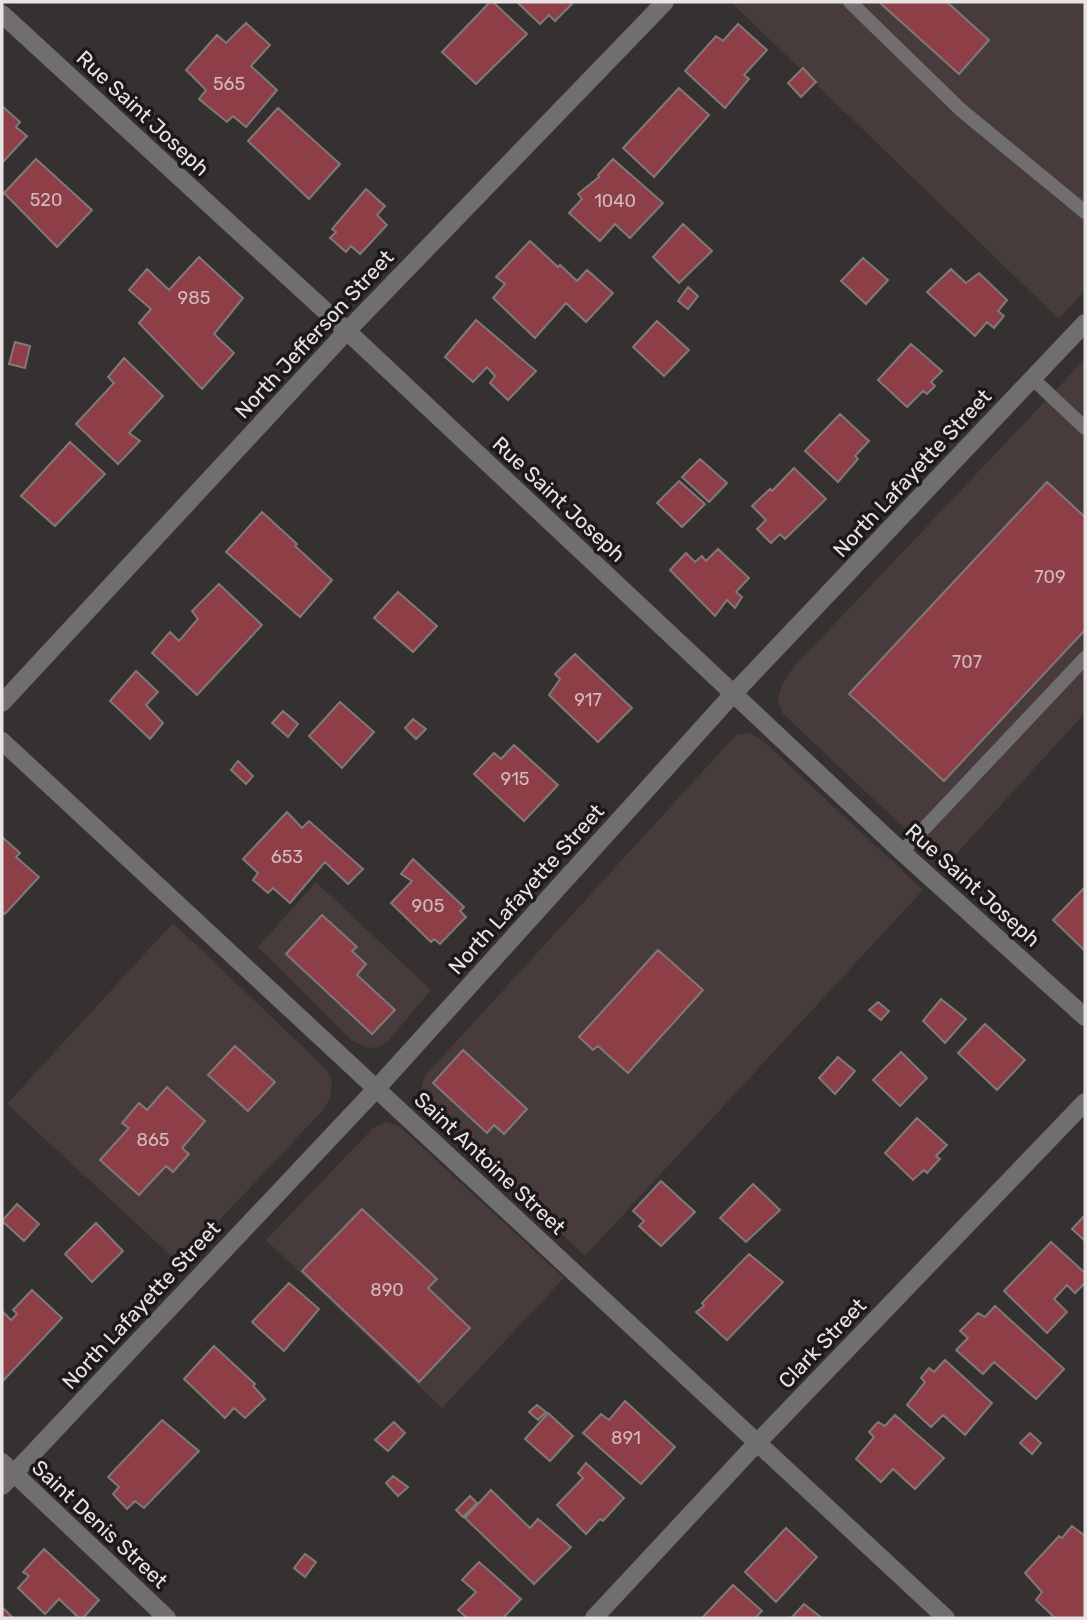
<svg xmlns="http://www.w3.org/2000/svg" width="1087" height="1620" font-family="Rubik,sans-serif">
	<style>
		.built { fill: #473b3b }
		.building { fill: #8e3e47; stroke: #7f7979; stroke-width: 2 }
		.lines { fill: none; stroke-linecap: round; stroke-linejoin: round }
		.service { stroke: #706e6e; stroke-width: 14 }
		.minor { stroke: #706e6e; stroke-width: 18 }
		.tertiary { stroke: #706e6e; stroke-width: 18 }
		.labels { text-anchor: middle; dominant-baseline: central; stroke-width: 7; stroke-linejoin: round; paint-order: stroke }
		.number-label { font-size: 18px; fill: #d2babd }
		.street-label { font-size: 21px; fill: #e8e4e4; stroke: #1c191a }
	</style>
	<rect width="100%" height="100%" fill="#363131"/>
	<path class="built" d="M 731,2 L 1085,2 L 1085,290 L 1059,319 Z
		M 1085,359 L 1085,713 L 945,866 L 782,713 L 778,699 L 783,683 L 792,669 Z
		M 749,733 L 761,739 L 923,890 L 585,1256 L 424,1102 L 421,1091 L 424,1077 L 736,735 Z
		M 316,882 L 431,990 L 389,1040 L 380,1047 L 367,1048 L 351,1040 L 258,947 Z
		M 173,923 L 327,1070 L 332,1083 L 330,1097 L 325,1108 L 179,1263 L 7,1104 Z
		M 386,1122 L 400,1127 L 564,1278 L 442,1408 L 266,1240 L 373,1128 Z"/>
	<path class="building" d="M 490,2 L 493,2 L 527,34 L 476,84 L 442,52 Z
		M 517,2 L 570,2 L 572,4 L 555,21 L 549,15 L 540,24 Z
		M 879,2 L 947,2 L 989,40 L 959,74 Z
		M 246,23 L 270,45 L 251,66 L 277,90 L 246,127 L 233,116 L 227,122 L 199,99 L 206,90 L 186,70 L 217,35 L 226,43 Z
		M 738,24 L 767,50 L 744,75 L 749,79 L 725,108 L 685,71 L 716,36 L 723,41 Z
		M 803,68 L 816,82 L 801,97 L 788,83 Z
		M 679,88 L 709,115 L 654,177 L 623,148 Z
		M 2,106 L 20,122 L 16,127 L 27,136 L 2,163 Z
		M 278,108 L 340,164 L 309,199 L 248,141 Z
		M 36,159 L 92,210 L 57,247 L 4,193 Z
		M 613,159 L 663,203 L 630,238 L 615,224 L 600,241 L 569,213 L 582,199 L 578,194 L 599,177 L 598,175 Z
		M 366,189 L 385,206 L 377,215 L 387,225 L 360,254 L 351,246 L 346,252 L 330,238 L 336,232 L 332,229 Z
		M 683,224 L 712,251 L 679,283 L 653,257 Z
		M 530,241 L 558,267 L 560,265 L 577,281 L 587,270 L 613,293 L 586,322 L 566,303 L 535,338 L 493,298 L 505,284 L 496,277 Z
		M 199,257 L 243,298 L 214,334 L 234,353 L 202,389 L 139,323 L 151,309 L 129,290 L 147,269 L 169,290 Z
		M 863,258 L 888,280 L 866,304 L 841,281 Z
		M 951,269 L 966,283 L 979,273 L 1007,300 L 998,311 L 1004,316 L 994,328 L 987,322 L 975,336 L 927,292 Z
		M 688,287 L 698,296 L 688,309 L 678,301 Z
		M 476,320 L 536,371 L 508,400 L 490,383 L 495,376 L 487,367 L 473,382 L 445,357 Z
		M 657,321 L 689,350 L 664,376 L 633,347 Z
		M 15,342 L 30,346 L 25,368 L 9,364 Z
		M 911,344 L 942,371 L 931,382 L 935,386 L 927,394 L 923,391 L 907,407 L 878,380 Z
		M 124,358 L 163,396 L 129,433 L 140,441 L 118,464 L 76,424 L 114,383 L 108,377 Z
		M 840,414 L 869,441 L 855,456 L 858,459 L 838,482 L 805,451 Z
		M 70,442 L 105,474 L 55,526 L 21,496 Z
		M 700,459 L 727,483 L 709,502 L 682,477 Z
		M 794,468 L 826,499 L 785,539 L 780,534 L 771,543 L 757,529 L 766,520 L 752,506 L 770,489 L 772,491 Z
		M 679,481 L 705,504 L 682,527 L 657,503 Z
		M 1047,482 L 1085,517 L 1085,630 L 944,781 L 849,694 Z
		M 262,512 L 297,544 L 295,546 L 332,580 L 300,617 L 226,552 Z
		M 718,549 L 749,578 L 736,592 L 742,597 L 735,608 L 727,600 L 715,616 L 670,570 L 686,553 L 695,562 L 702,556 L 706,561 Z
		M 219,584 L 262,625 L 197,695 L 152,653 L 170,632 L 179,641 L 198,619 L 192,611 Z
		M 398,592 L 437,626 L 413,652 L 374,618 Z
		M 575,654 L 632,708 L 598,742 L 549,695 L 560,679 L 555,674 Z
		M 136,671 L 158,692 L 146,705 L 163,723 L 150,739 L 110,701 Z
		M 340,702 L 374,732 L 342,768 L 309,736 Z
		M 283,711 L 298,724 L 288,737 L 272,723 Z
		M 413,719 L 426,729 L 416,739 L 405,728 Z
		M 514,745 L 558,785 L 524,821 L 474,774 L 494,753 L 501,759 Z
		M 238,761 L 253,776 L 246,784 L 231,770 Z
		M 287,812 L 302,828 L 309,821 L 363,869 L 348,884 L 325,862 L 290,903 L 273,888 L 268,893 L 253,880 L 258,873 L 243,859 Z
		M 2,837 L 20,853 L 16,857 L 39,877 L 5,914 L 2,912 Z
		M 413,859 L 464,907 L 460,911 L 466,917 L 440,944 L 434,939 L 431,942 L 391,903 L 412,881 L 401,874 Z
		M 1085,887 L 1085,951 L 1053,920 Z
		M 322,915 L 357,947 L 352,951 L 366,964 L 357,975 L 395,1010 L 372,1034 L 286,954 Z
		M 658,950 L 703,990 L 628,1073 L 598,1046 L 593,1050 L 579,1037 Z
		M 941,999 L 966,1019 L 945,1043 L 923,1021 Z
		M 878,1002 L 889,1011 L 881,1020 L 869,1010 Z
		M 985,1024 L 1025,1060 L 997,1090 L 958,1053 Z
		M 235,1046 L 275,1082 L 248,1111 L 208,1075 Z
		M 463,1050 L 527,1109 L 504,1134 L 494,1125 L 487,1133 L 433,1083 Z
		M 901,1052 L 927,1078 L 900,1106 L 873,1080 Z
		M 838,1057 L 855,1071 L 835,1094 L 819,1078 Z
		M 167,1087 L 205,1121 L 182,1148 L 189,1154 L 173,1172 L 166,1166 L 139,1195 L 100,1160 L 129,1128 L 122,1123 L 139,1103 L 147,1110 Z
		M 917,1118 L 947,1145 L 936,1156 L 940,1159 L 927,1173 L 924,1170 L 913,1180 L 885,1153 Z
		M 661,1181 L 695,1212 L 661,1246 L 639,1226 L 644,1221 L 633,1211 Z
		M 753,1184 L 780,1210 L 746,1242 L 720,1218 Z
		M 17,1204 L 39,1224 L 24,1241 L 2,1221 Z
		M 362,1209 L 437,1279 L 428,1288 L 470,1328 L 419,1382 L 302,1271 Z
		M 1085,1215 L 1085,1241 L 1072,1229 Z
		M 96,1223 L 123,1251 L 92,1282 L 65,1254 Z
		M 1051,1242 L 1085,1273 L 1085,1283 L 1075,1293 L 1067,1285 L 1054,1299 L 1067,1312 L 1047,1333 L 1004,1291 Z
		M 749,1254 L 783,1282 L 727,1340 L 696,1312 L 704,1306 L 702,1303 Z
		M 289,1283 L 319,1309 L 284,1351 L 252,1322 Z
		M 32,1290 L 62,1318 L 2,1382 L 2,1311 L 11,1320 L 17,1314 L 13,1310 Z
		M 995,1306 L 1064,1369 L 1036,1399 L 994,1362 L 983,1374 L 956,1350 L 968,1338 L 960,1331 L 978,1313 L 985,1317 Z
		M 214,1346 L 255,1384 L 253,1386 L 265,1399 L 245,1418 L 234,1408 L 225,1418 L 184,1379 Z
		M 945,1360 L 992,1403 L 965,1435 L 943,1415 L 931,1427 L 907,1405 L 925,1382 L 921,1378 L 929,1368 L 934,1372 Z
		M 625,1401 L 675,1447 L 641,1484 L 583,1433 L 601,1414 L 609,1420 Z
		M 537,1405 L 546,1412 L 538,1420 L 529,1412 Z
		M 548,1413 L 573,1436 L 550,1461 L 525,1439 Z
		M 895,1415 L 944,1458 L 915,1489 L 893,1469 L 881,1482 L 856,1459 L 874,1437 L 869,1432 L 878,1422 L 885,1426 Z
		M 162,1420 L 199,1451 L 144,1508 L 135,1501 L 127,1509 L 113,1494 L 119,1487 L 108,1477 Z
		M 394,1422 L 405,1433 L 388,1451 L 375,1440 Z
		M 1030,1433 L 1041,1443 L 1032,1454 L 1020,1443 Z
		M 586,1463 L 624,1498 L 603,1521 L 600,1519 L 586,1534 L 557,1505 L 583,1478 L 578,1473 Z
		M 393,1476 L 408,1487 L 398,1496 L 386,1483 Z
		M 491,1490 L 530,1528 L 538,1519 L 571,1547 L 534,1584 L 465,1518 Z
		M 470,1496 L 477,1503 L 463,1517 L 456,1510 Z
		M 1072,1526 L 1085,1536 L 1085,1618 L 1055,1618 L 1036,1600 L 1042,1592 L 1025,1573 L 1059,1536 L 1062,1538 Z
		M 786,1528 L 817,1557 L 776,1602 L 745,1572 Z
		M 44,1549 L 99,1600 L 83,1618 L 79,1618 L 59,1599 L 45,1614 L 18,1588 L 29,1576 L 23,1572 Z
		M 305,1554 L 316,1562 L 305,1577 L 294,1568 Z
		M 479,1562 L 521,1599 L 503,1618 L 467,1618 L 458,1610 L 476,1592 L 462,1580 Z
		M 733,1585 L 762,1611 L 755,1618 L 702,1618 Z
		M 804,1604 L 822,1618 L 791,1618 Z
		M 2,1607 L 13,1618 L 2,1618 Z"/>
	<g class="lines">
		<path class="service" d="M 850,2 L 961,110 L 1085,212
			M 1033,379 L 1085,428
			M 902,852 L 1085,658"/>
		<path class="minor" d="M 2,14 L 347,331 L 902,852 L 1085,1017
			M 2,703 L 347,331 L 665,2
			M 2,741 L 946,1618
			M 594,1618 L 756,1444 L 1085,1102"/>
		<path class="tertiary" d="M 2,1462 L 167,1618
			M 2,1486 L 377,1088 L 733,694 L 1085,323"/>
	</g>
	<g class="labels">
		<g class="number-label">
			<text x="229" y="84">565</text>
			<text x="46" y="200">520</text>
			<text x="615" y="201">1040</text>
			<text x="194" y="298">985</text>
			<text x="1050" y="577">709</text>
			<text x="967" y="662">707</text>
			<text x="588" y="700">917</text>
			<text x="515" y="779">915</text>
			<text x="287" y="857">653</text>
			<text x="428" y="906">905</text>
			<text x="153" y="1140">865</text>
			<text x="387" y="1290">890</text>
			<text x="626" y="1438">891</text>
		</g>
		<g class="street-label">
			<text transform="translate(143 113) rotate(43)">Rue Saint Joseph</text>
			<text transform="translate(314 334) rotate(-47)">North Jefferson Street</text>
			<text transform="translate(912 473) rotate(-47)">North Lafayette Street</text>
			<text transform="translate(559 499) rotate(43)">Rue Saint Joseph</text>
			<text transform="translate(973 885) rotate(42)">Rue Saint Joseph</text>
			<text transform="translate(526 889) rotate(-48)">North Lafayette Street</text>
			<text transform="translate(490 1163) rotate(43)">Saint Antoine Street</text>
			<text transform="translate(141 1305) rotate(-47)">North Lafayette Street</text>
			<text transform="translate(822 1343) rotate(-46)">Clark Street</text>
			<text transform="translate(100 1524) rotate(43)">Saint Denis Street</text>
		</g>
	</g>
	<rect width="1087" height="1620" fill="none" stroke="#e8e4e4" stroke-width="7"/>
</svg>
